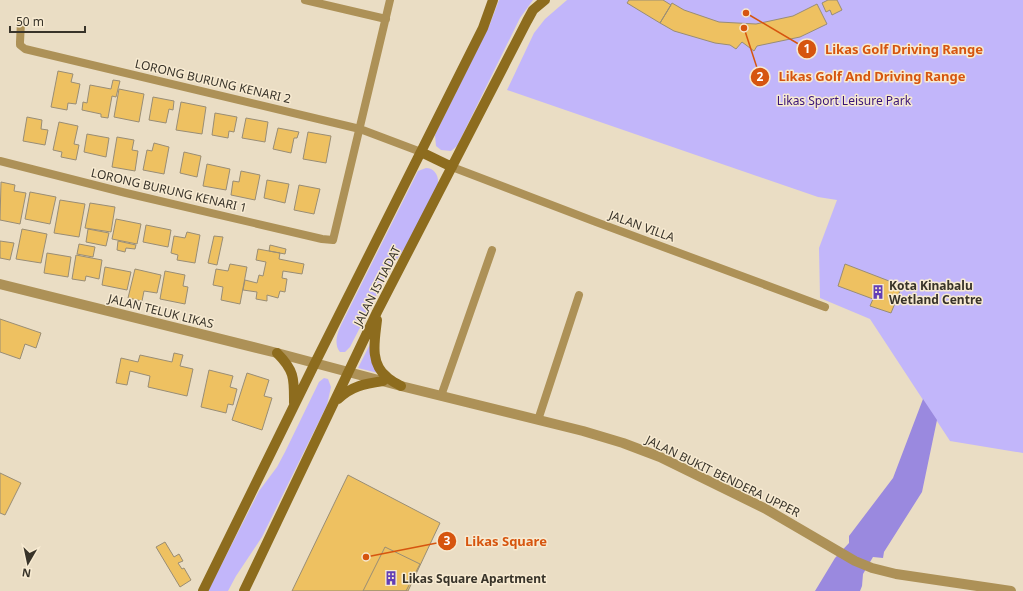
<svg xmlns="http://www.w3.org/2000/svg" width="1023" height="591" font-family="'Noto Sans',sans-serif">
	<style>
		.green { fill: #c2b6fa }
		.water { fill: #9a89df }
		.building { fill: #eec161; stroke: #998d75 }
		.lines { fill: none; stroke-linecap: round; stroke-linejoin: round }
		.minor { stroke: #ad9157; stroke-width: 8 }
		.tertiary { stroke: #ad9157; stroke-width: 10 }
		.secondary { stroke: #8d6c1e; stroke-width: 10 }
		.labels { text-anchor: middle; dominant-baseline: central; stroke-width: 3; stroke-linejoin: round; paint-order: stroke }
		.street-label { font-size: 12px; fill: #383329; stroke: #f7ead1 }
		.park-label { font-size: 12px; fill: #391378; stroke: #f7ead1 }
		.poi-label { font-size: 12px; font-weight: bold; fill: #383329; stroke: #f7ead1; text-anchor: start }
		.leader { fill: none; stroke: #d6550f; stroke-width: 1.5 }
		.callout-dot { fill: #d6550f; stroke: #f7ead1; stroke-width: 1.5 }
		.mark-label { font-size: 12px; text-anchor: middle; font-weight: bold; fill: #fff }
		.callout-label { font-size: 13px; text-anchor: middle; font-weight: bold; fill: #d6550f; stroke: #f7ead1; stroke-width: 3; stroke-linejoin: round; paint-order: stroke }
	</style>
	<rect width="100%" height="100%" fill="#eaddc4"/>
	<path class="green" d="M 499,0 L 533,0 L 520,18 L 457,146 L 451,151 L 441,150 L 436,146 L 435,135 L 490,24 Z
		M 567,0 L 1023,0 L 1023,453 L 950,441 L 870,319 L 820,298 L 819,248 L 837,200 L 818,197 L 507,90 L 534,33 L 545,19 Z
		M 426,168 C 434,168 439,175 438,184 L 411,239 L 390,269 L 350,347 L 345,352 L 340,352 C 333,344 338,331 342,323 L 418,171 Z
		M 372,340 L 382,374 L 358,368 Z
		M 324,378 L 328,379 L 331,387 L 327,405 L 262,537 L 236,576 L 228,591 L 208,591 L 259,491 L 277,467 L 285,452 L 319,382 Z"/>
	<path class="water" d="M 923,399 L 937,420 L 922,492 L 884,552 L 883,558 L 873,557 L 863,574 L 862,586 L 860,591 L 815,591 L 835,558 L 849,543 L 849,536 L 893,478 Z"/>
	<path class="building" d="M 629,0 L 663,0 L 671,5 L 660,23 L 627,3 Z
		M 828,0 L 837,0 L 842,10 L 832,15 L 830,10 L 826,12 L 822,3 Z
		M 672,3 L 684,10 L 719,22 L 756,24 L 793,16 L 817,4 L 827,24 L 800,37 L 757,46 L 754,51 L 742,42 L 736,49 L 730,45 L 715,43 L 674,31 L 660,23 Z
		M 58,71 L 73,74 L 71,82 L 80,84 L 76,104 L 68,103 L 67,110 L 51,107 Z
		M 113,80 L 120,81 L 116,97 L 112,96 L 108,118 L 101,117 L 101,114 L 82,110 L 83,102 L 87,103 L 90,85 L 111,89 Z
		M 119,89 L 144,94 L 139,122 L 114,117 Z
		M 153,97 L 174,101 L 173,110 L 169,109 L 166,123 L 149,120 Z
		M 181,102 L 206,107 L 202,134 L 176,130 Z
		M 215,113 L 237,117 L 234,132 L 229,131 L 228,138 L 212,135 Z
		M 27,117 L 42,120 L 41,129 L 48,130 L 45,145 L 23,141 Z
		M 246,118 L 268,122 L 265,142 L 242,138 Z
		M 59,122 L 78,126 L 74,144 L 79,145 L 76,160 L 61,157 L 62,152 L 53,150 Z
		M 278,128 L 299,132 L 297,138 L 294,138 L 291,153 L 273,149 Z
		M 308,132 L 331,136 L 326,163 L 303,159 Z
		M 87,134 L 109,138 L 106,157 L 84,152 Z
		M 117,137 L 134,140 L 132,150 L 138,151 L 135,171 L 112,167 Z
		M 154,143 L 169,147 L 164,174 L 143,170 L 147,150 L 152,151 Z
		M 184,152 L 201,156 L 197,177 L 180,173 Z
		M 207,164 L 230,169 L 226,190 L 203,186 Z
		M 241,171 L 260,175 L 255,200 L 231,195 L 233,181 L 239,182 Z
		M 267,180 L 289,184 L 285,203 L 264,198 Z
		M 1,182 L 15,185 L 14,191 L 26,193 L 20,224 L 0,220 Z
		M 299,185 L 320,189 L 314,214 L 294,210 Z
		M 30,192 L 56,197 L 50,224 L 25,219 Z
		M 60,200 L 85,204 L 79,237 L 54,233 Z
		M 90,203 L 115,207 L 111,232 L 85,228 Z
		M 116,219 L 141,224 L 137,244 L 112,239 Z
		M 146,225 L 171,230 L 168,247 L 143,242 Z
		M 22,229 L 47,234 L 41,263 L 16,259 Z
		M 88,229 L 109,233 L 106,246 L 86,242 Z
		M 187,232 L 200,235 L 195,263 L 177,260 L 178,255 L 171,253 L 174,236 L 185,238 Z
		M 214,236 L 223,237 L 217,265 L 208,263 Z
		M 0,241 L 14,243 L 10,260 L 0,258 Z
		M 118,241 L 136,245 L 135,249 L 126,248 L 125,252 L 117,250 Z
		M 79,244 L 95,247 L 93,257 L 77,254 Z
		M 270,245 L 286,249 L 285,254 L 269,251 Z
		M 258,249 L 280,253 L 279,259 L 304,264 L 302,274 L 283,271 L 282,278 L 287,279 L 285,292 L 280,291 L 278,298 L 267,295 L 267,301 L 256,299 L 257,292 L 243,290 L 245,280 L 257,283 L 259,275 L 263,276 L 266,262 L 256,260 Z
		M 47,253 L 71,257 L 68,277 L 44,273 Z
		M 76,255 L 102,260 L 99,279 L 86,276 L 85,281 L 72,279 Z
		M 230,264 L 247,267 L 240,304 L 221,300 L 223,287 L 213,285 L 216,269 L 228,271 Z
		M 845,264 L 902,286 L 891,313 L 870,306 L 873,299 L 838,286 Z
		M 105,267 L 131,272 L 127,290 L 102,285 Z
		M 135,269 L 161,275 L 157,293 L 144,291 L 142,301 L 128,298 Z
		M 165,271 L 185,275 L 183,286 L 188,287 L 185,304 L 160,299 Z
		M 0,319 L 41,333 L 36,348 L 25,344 L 20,359 L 0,352 Z
		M 174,353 L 183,355 L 180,366 L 193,369 L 187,396 L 148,387 L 150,376 L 130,371 L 127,385 L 116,383 L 121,358 L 138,362 L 140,355 L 172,362 Z
		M 209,370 L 233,376 L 230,387 L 237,389 L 233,405 L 228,404 L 226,413 L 201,407 Z
		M 247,373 L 269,380 L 264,396 L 272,398 L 262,430 L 232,420 Z
		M 0,473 L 21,483 L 5,515 L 0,513 Z
		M 348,475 L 440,523 L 408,591 L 292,591 Z
		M 165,542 L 174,557 L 179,554 L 183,561 L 178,563 L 182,569 L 184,568 L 191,580 L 180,587 L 156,547 Z
		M 385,547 L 420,564 L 406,591 L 363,591 Z"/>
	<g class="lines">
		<path class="minor" d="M 305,0 L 386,19
			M 21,22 L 20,42 L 20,45 L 25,49 L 360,129 L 421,152
			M 0,161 L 126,193 L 322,239 L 333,240 L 390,0
			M 452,167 L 596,222 L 825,307
			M 441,396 L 492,250
			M 538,420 L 579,295"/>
		<path class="tertiary" d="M 0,284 L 277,353 L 401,386 L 583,431 L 623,443 L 660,457 L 764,508 L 855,561 L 872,568 L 896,574 L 1011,591"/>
		<path class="secondary" d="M 421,152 L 452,167
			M 377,320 C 375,339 369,363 387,377 C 391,381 396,383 401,386
			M 277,353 C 295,371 294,379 294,403
			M 338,399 C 352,386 364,384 383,381
			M 203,591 L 315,363 L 483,28 L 493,0
			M 244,591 L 377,312 L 527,21 L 533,10 L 545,0"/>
	</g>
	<defs>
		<symbol id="building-bare" viewBox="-9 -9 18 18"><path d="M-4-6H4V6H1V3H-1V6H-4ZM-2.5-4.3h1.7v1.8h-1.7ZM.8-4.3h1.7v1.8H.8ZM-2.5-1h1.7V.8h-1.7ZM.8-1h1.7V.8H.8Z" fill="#623eb6" stroke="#f7ead1" stroke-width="2.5" paint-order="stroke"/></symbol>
	</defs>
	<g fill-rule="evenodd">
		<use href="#building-bare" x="868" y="282" width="20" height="20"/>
		<use href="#building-bare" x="381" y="568" width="20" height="20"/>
	</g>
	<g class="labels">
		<g class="street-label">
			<text transform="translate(213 81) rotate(13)">LORONG BURUNG KENARI 2</text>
			<text transform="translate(169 190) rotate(13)">LORONG BURUNG KENARI 1</text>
			<text transform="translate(642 226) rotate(20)">JALAN VILLA</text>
			<text transform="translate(377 286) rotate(-63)">JALAN ISTIADAT</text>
			<text transform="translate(161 311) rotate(14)">JALAN TELUK LIKAS</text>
			<text transform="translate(723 476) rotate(26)">JALAN BUKIT BENDERA UPPER</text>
		</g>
		<g class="park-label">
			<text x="844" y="100">Likas Sport Leisure Park</text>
		</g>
		<g class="poi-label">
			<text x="889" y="285">Kota Kinabalu<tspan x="889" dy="14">Wetland Centre</tspan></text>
			<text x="402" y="578">Likas Square Apartment</text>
		</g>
	</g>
	<path class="leader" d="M746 13L807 49M744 28L760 77M366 557L447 541"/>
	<g class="callout-dot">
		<circle cx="746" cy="13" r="4"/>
		<circle cx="744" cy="28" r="4"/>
		<circle cx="366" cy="557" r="4"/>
		<circle cx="807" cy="49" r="10"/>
		<circle cx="760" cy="77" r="10"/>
		<circle cx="447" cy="541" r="10"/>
	</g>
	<g class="mark-label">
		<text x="807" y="53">1</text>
		<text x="760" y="81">2</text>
		<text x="447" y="545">3</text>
	</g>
	<g class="callout-label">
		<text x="904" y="54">Likas Golf Driving Range</text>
		<text x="872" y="81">Likas Golf And Driving Range</text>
		<text x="506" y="546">Likas Square</text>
	</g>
	<g transform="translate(28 563) rotate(189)" stroke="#f7ead1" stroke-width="3" paint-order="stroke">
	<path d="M0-3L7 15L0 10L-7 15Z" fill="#383329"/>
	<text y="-6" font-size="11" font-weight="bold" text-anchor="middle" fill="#383329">N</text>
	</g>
	<path d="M10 26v6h75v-6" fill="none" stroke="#383329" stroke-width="2"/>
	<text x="16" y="26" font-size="12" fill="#383329" stroke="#f7ead1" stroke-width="3" paint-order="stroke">50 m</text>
</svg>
